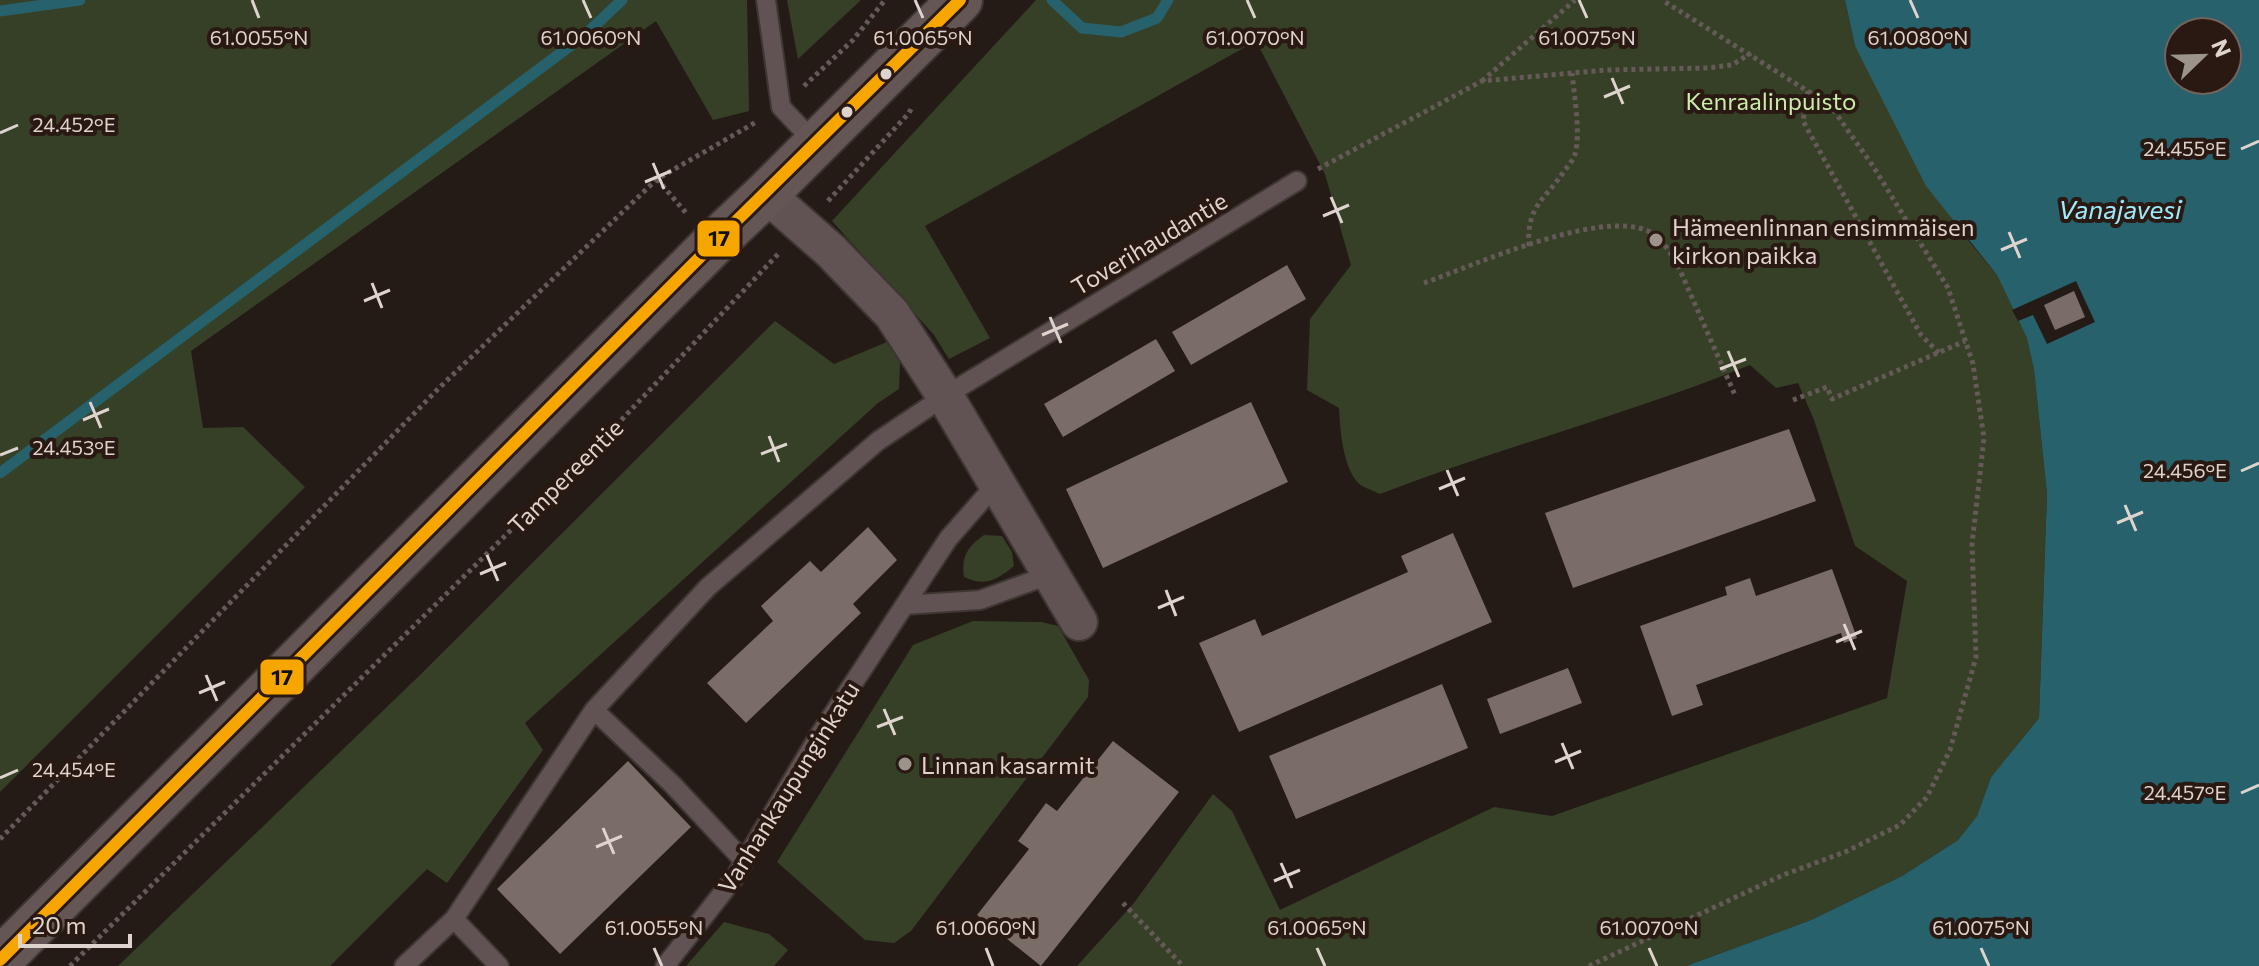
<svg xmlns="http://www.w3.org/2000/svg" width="2259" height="966" font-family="Commissioner,sans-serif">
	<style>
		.green { fill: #354027 }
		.water { fill: #27616c; fill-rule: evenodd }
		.pier { fill: #241b17 }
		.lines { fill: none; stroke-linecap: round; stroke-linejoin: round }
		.stream { stroke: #27616c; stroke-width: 11 }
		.building { fill: #7a6c66 }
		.service-casing { stroke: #3d3631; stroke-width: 22 }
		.minor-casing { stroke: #3d3631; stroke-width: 40 }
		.secondary-casing { stroke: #3d3631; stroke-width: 48 }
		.path { stroke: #655a58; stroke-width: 5; stroke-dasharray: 4 4; stroke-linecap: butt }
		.service { stroke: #615353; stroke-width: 18 }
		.minor { stroke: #615353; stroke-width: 36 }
		.secondary { stroke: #655656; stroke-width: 44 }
		.bus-1-casing { stroke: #291912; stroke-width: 18 }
		.bus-1 { stroke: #f7a600; stroke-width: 12 }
		.ticks { fill: none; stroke: #ded3cd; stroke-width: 3 }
		.bus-dot { fill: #ded3cd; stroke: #291912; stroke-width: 3 }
		.poi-dot { fill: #9d938d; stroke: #291912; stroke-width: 3 }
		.labels { text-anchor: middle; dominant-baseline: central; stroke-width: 8; stroke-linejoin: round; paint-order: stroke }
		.park-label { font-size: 24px; fill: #caeea9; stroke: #291912 }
		.poi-label { font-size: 24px; fill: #ded3cd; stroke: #291912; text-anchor: start }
		.street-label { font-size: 24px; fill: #ded3cd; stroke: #291912 }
		.water-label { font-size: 26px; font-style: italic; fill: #9febfb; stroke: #291912 }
		.ticks-label { font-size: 20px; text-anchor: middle; fill: #ded3cd; stroke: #291912; stroke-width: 8; stroke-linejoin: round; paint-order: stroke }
		.line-badge { stroke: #291912; stroke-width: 3 }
		.pale-badge-label { font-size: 22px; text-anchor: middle; font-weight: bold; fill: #111 }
	</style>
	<rect width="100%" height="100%" fill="#241b17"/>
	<path class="green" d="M 0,0 L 747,0 L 749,111 L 713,120 L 656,21 L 191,351 L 203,428 L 243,427 L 305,487 L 0,792 Z
		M 787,0 L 861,0 L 798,59 Z
		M 1036,0 L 1845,0 L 1855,46 L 1963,234 L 1997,275 L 2027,337 L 2034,370 L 2047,494 L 2039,718 L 1991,777 L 1977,816 L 1958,840 L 1902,876 L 1811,920 L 1686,966 L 1077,966 L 1134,903 L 1213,794 L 1232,811 L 1280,910 L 1494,807 L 1552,816 L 1887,698 L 1907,581 L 1855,546 L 1814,420 L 1798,383 L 1776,388 L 1750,365 C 1629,414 1502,447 1380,494 C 1375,491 1367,489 1362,486 C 1343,473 1340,429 1339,408 L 1307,390 L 1310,319 L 1351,265 L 1325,174 L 1256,41 L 925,226 L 990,338 L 949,359 L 934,335 L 832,221 Z
		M 775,321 L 834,364 L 887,342 L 900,363 L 899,389 L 878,403 L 525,723 L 543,750 L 447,883 L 427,869 L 330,966 L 118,966 L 419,676 Z
		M 984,535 L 1002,536 L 1012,552 L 1014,566 C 997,580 985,587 964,577 C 961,557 967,547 984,535 Z
		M 973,621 L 1041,622 L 1058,626 L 1089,680 L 1088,697 L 911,931 L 894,943 L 865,940 L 777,862 L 913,645 Z
		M 724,922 L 769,934 L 788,950 L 774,966 L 686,966 Z"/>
	<path class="water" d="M 1845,0 L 2259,0 L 2259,966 L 1686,966 L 1811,920 L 1902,876 L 1958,840 L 1977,816 L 1991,777 L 2039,718 L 2047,494 L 2034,370 L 2027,338 L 1997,275 L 1926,186 L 1855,46 ZM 2179,32 L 2227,32 L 2227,80 L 2179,80 Z"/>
	<path class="pier" d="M 2076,281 L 2095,322 L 2047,344 L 2033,315 L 2018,321 L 2012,310 Z"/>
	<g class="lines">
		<path class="stream" d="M 1052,0 L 1082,28 L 1121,32 L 1157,18 L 1168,0
			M 0,11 L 80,0
			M 0,473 L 586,34 L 622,0"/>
	</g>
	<path class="building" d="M 1287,265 L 1306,299 L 1191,365 L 1172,332 Z
		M 2074,291 L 2085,317 L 2055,330 L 2044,305 Z
		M 1156,339 L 1175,371 L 1063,437 L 1044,404 Z
		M 1251,402 L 1288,482 L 1103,568 L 1066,489 Z
		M 1789,429 L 1816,501 L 1573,588 L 1545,513 Z
		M 868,527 L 897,560 L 853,604 L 861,613 L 746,723 L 707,683 L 773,621 L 761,606 L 810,561 L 821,572 Z
		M 1453,533 L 1492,622 L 1239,732 L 1199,643 L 1255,619 L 1262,636 L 1408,572 L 1401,556 Z
		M 1832,569 L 1857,638 L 1844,643 L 1841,633 L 1696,685 L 1703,705 L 1672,716 L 1640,626 L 1727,595 L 1725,587 L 1750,578 L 1756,596 Z
		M 1568,668 L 1582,703 L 1500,734 L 1487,699 Z
		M 1442,684 L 1468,748 L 1296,819 L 1269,756 Z
		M 1113,741 L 1179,792 L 1041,966 L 977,915 L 1029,849 L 1018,841 L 1046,803 L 1057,811 Z
		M 628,761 L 691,827 L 560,954 L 497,889 Z"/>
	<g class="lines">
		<defs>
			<path id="service" d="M 766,0 L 781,107 L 815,143
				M 905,605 L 980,600 L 1052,574
				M 594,710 L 672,784 L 744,861
				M 454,919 L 499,966
				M 404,966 L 454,919 L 594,710 L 708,587 L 878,441 L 945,396 L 1297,181
				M 665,966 L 735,877 L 818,737 L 948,539 L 997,483"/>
			<path id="minor" d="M 766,194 L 831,251 L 892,314 L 945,396 L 1079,622"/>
			<path id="secondary" d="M 0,960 L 713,244 L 766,194 L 960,0"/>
		</defs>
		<use href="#service" class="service-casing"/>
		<use href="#minor" class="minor-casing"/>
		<use href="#secondary" class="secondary-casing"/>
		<path class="path" d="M 1482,81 L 1575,0
			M 804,86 L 853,40 L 885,0
			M 1808,91 L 1803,121 L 1921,335 L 1939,353
			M 1318,169 L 1482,81 L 1606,70 L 1708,68 L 1732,65 L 1751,53
			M 657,179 L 687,214
			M 828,201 L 909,113 L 912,107
			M 1529,246 C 1526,206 1545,200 1565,170 C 1568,166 1574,159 1575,154 C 1581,137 1574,92 1572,73
			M 1424,283 C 1475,265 1598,209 1648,231 C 1662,237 1672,255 1679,268 L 1735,395
			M 1793,400 L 1827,387 L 1832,399 L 1965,341
			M 0,839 L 438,389 L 657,179 L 758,121
			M 1123,903 L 1183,966
			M 70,966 L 610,432 L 780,252
			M 1589,966 L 1783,875 L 1845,852 L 1900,825 L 1927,797 L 1950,750 L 1976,657 L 1972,544 L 1984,438 L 1973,364 L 1948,288 L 1873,166 L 1830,105 L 1662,0"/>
		<use href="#service" class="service"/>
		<use href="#minor" class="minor"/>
		<use href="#secondary" class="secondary"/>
		<defs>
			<path id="bus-1" d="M 0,960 L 713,244 L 960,0"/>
		</defs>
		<use href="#bus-1" class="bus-1-casing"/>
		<use href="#bus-1" class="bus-1"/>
	</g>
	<path class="ticks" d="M 252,0 L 259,18M 583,0 L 591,18M 915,0 L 923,18M 1247,0 L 1255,18M 1579,0 L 1587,18M 1910,0 L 1918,18M 1612,78 L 1623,104M 1604,97 L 1630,86M 0,133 L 18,125M 2241,149 L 2259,141M 653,163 L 664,189M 645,182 L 671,171M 1331,197 L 1342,223M 1323,216 L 1349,205M 2009,232 L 2020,258M 2001,250 L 2027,239M 372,283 L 382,308M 364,301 L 390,290M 1050,317 L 1061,343M 1042,335 L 1068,324M 1728,351 L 1739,377M 1720,369 L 1746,359M 90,402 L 101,428M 83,420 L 109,409M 769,436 L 779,462M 761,454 L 787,444M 0,455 L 18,448M 1447,470 L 1458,496M 2241,471 L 2259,463M 1439,489 L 1465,478M 2125,505 L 2136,531M 2117,523 L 2143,512M 487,555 L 498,581M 480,574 L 506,563M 1166,590 L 1176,616M 1158,608 L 1184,597M 1844,624 L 1855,650M 1836,642 L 1862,631M 206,675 L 217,701M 199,693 L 225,682M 884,709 L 895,735M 877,727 L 903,717M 1562,743 L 1573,769M 1555,762 L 1581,751M 0,778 L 18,770M 2241,793 L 2259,785M 603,828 L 614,854M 596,847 L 622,836M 1281,863 L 1292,888M 1274,881 L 1300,870M 654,948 L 662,966M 986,948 L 993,966M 1317,948 L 1325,966M 1649,948 L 1657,966M 1981,948 L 1989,966"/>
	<g class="bus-dot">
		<circle cx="886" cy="74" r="7"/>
		<circle cx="847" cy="112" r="7"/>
	</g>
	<g class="poi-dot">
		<circle cx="1656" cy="240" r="8"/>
		<circle cx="905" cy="764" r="8"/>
	</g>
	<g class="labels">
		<g class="park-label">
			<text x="1771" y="100">Kenraalinpuisto</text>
		</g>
		<g class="poi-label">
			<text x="1672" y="226">Hämeenlinnan ensimmäisen<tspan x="1672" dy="28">kirkon paikka</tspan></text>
			<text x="921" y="764">Linnan kasarmit</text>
		</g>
		<g class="street-label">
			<text transform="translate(1149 243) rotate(-31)">Toverihaudantie</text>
			<text transform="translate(565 476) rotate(-45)">Tampereentie</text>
			<text transform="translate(788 787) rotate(-58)">Vanhankaupunginkatu</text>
		</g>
		<g class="water-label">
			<text x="2120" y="208">Vanajavesi</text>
		</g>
	</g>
	<g class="ticks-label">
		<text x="259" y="45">61.0055°N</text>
		<text x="591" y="45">61.0060°N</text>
		<text x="923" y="45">61.0065°N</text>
		<text x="1255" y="45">61.0070°N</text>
		<text x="1587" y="45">61.0075°N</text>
		<text x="1918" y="45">61.0080°N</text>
		<text x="74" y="132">24.452°E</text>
		<text x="2185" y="156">24.455°E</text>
		<text x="74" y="455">24.453°E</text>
		<text x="2185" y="478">24.456°E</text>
		<text x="74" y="777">24.454°E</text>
		<text x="2185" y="800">24.457°E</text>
		<text x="654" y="935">61.0055°N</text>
		<text x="986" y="935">61.0060°N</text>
		<text x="1317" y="935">61.0065°N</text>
		<text x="1649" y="935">61.0070°N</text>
		<text x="1981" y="935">61.0075°N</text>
	</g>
	<g class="line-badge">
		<rect x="696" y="219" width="45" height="39" rx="8" fill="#f7a600"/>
		<rect x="259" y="658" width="46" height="38" rx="8" fill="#f7a600"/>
	</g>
	<g class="pale-badge-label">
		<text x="719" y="246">17</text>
		<text x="282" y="685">17</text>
	</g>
	<g transform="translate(2203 56) rotate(67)"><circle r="38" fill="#291912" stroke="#71635d" stroke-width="2"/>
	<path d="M0-6L14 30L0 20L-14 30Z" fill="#9d938d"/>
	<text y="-12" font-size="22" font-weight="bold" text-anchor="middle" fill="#ded3cd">N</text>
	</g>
	<path d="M20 934v12h110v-12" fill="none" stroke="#ded3cd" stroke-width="4"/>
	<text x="32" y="934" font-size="24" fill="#ded3cd" stroke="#291912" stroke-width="6" paint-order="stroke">20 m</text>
</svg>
